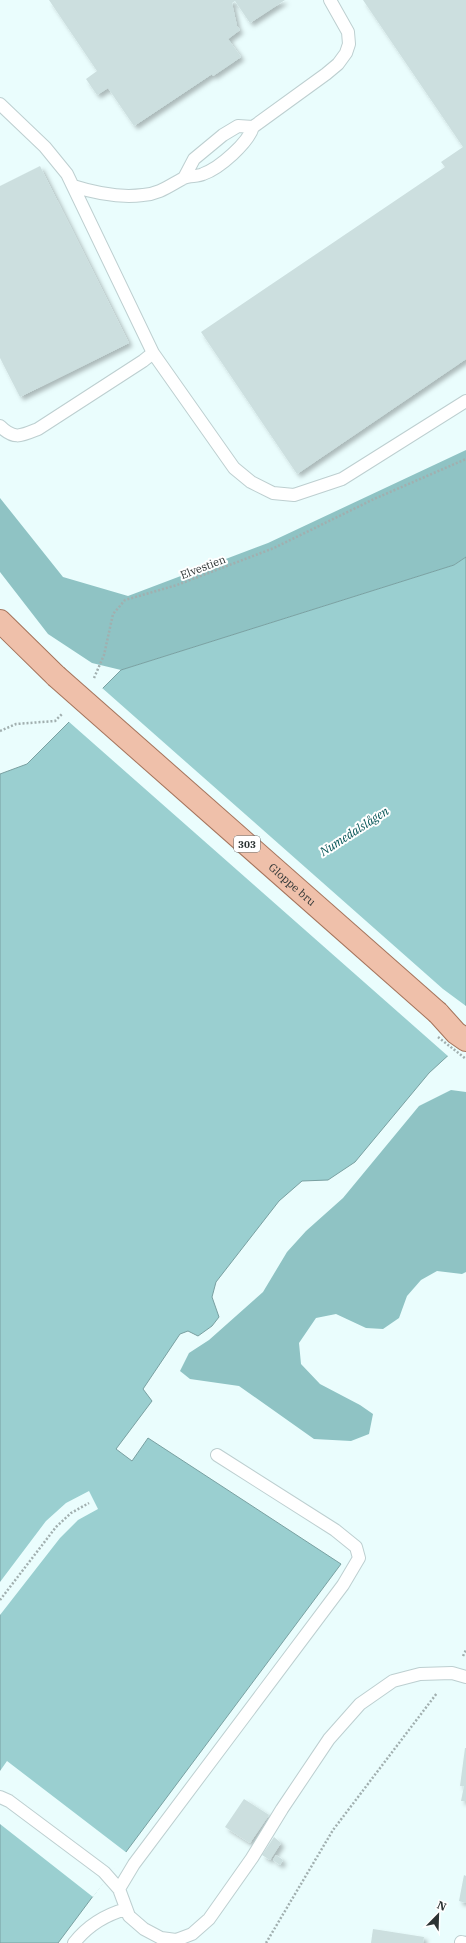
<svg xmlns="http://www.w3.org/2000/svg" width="466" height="1943" font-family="'IBM Plex Serif',serif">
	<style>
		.forest { fill: #8fc3c4 }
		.water { fill: #9acfd0; stroke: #79a0a1 }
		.pier { fill: #eafdfd }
		.building { fill: #ccdfdf; filter: url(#shadow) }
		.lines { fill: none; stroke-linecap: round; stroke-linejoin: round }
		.lane-casing { stroke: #bdcfd0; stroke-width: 14 }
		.primary-casing { stroke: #a4735b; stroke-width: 24 }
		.path { stroke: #a1afaf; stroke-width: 2.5; stroke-dasharray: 2 2; stroke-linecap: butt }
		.lane { stroke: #fff; stroke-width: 12 }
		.primary { stroke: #efc0aa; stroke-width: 22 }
		.primary-bridge-casing { stroke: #a4735b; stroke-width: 24; stroke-linecap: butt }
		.path-bridge { stroke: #a1afaf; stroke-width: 2.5; stroke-dasharray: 2 2; stroke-linecap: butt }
		.primary-bridge { stroke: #efc0aa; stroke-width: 22 }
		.labels { text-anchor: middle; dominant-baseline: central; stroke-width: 4; stroke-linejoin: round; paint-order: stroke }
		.shield { fill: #fff; stroke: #6b7070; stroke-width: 1 }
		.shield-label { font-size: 10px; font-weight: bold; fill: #2c3333 }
		.street-label { font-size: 11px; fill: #2c3333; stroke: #fff }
		.water-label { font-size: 12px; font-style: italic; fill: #005153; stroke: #fff }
	</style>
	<defs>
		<filter id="shadow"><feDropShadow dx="3.5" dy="3.5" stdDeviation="2" flood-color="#0004"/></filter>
	</defs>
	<rect width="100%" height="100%" fill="#eafdfd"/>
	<path class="forest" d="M 466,450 L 466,557 L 454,565 L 121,670 L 92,663 L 48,634 L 0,572 L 0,498 L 63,577 L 128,596 L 268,543 Z
		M 451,1090 L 466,1092 L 466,1272 L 462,1274 L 437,1271 L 421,1280 L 407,1296 L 399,1318 L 383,1329 L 366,1328 L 336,1314 L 316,1318 L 299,1343 L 301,1364 L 320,1384 L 360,1405 L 373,1414 L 369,1434 L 351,1441 L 314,1439 L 239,1386 L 190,1379 L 180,1371 L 189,1353 L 209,1340 L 263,1292 L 287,1252 L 306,1231 L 343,1198 L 419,1106 Z"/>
	<path class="water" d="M 466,557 L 466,1039 L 429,1073 L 355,1162 L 328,1180 L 302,1181 L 279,1201 L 216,1282 L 212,1297 L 219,1317 L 212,1326 L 198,1336 L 188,1331 L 180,1334 L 143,1389 L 152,1401 L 116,1449 L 132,1461 L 148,1438 L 341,1564 L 58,1943 L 0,1943 L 0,774 L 27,764 L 121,670 L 454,565 Z"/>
	<path class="pier" d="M 101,687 L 443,989 L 466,1006 L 466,1042 L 449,1057 L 68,721 Z
		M 89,1491 L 98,1509 L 78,1520 L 60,1538 L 0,1615 L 0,1582 L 46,1521 L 66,1503 Z
		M 7,1761 L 127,1853 L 93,1897 L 0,1824 L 0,1771 Z"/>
	<path class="building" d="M 49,0 L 285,0 L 250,23 L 235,1 L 232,3 L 237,26 L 240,30 L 228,39 L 241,57 L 213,76 L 212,74 L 134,126 L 108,88 L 97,95 L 86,79 L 97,71 Z
		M 363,0 L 466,0 L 466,359 L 297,474 L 201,332 L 445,167 L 441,162 L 463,147 Z
		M 40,166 L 129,343 L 20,397 L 0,358 L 0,186 Z
		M 465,1748 L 466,1748 L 466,1801 L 461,1801 L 464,1786 L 460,1786 Z
		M 244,1799 L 269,1815 L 250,1843 L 225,1827 Z
		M 274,1837 L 281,1843 L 270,1860 L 262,1855 Z
		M 276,1855 L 283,1860 L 280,1865 L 273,1860 Z
		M 464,1875 L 466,1876 L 466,1903 L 459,1901 Z
		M 373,1929 L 424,1937 L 423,1943 L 371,1943 Z"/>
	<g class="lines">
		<defs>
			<path id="lane" d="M 0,104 L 45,147 L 67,174 L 153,353 L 143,361 L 38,429 C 21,436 14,440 0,426
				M 184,178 L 194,159 L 223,135 L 238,126 L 253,127
				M 73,186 C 95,193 120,198 143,195 C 159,194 169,186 182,179 C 188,175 197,177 203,174 C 220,168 248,143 253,127 L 326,74 L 338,64 L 346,53 L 349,44 L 348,32 L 330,0
				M 153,353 L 234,468 L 251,482 L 273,493 L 294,495 L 342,479 L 466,401
				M 0,1797 L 9,1801 L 104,1872 L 119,1889 L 129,1916 L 144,1929 L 161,1938 L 176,1940 L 192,1934 L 209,1919 L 252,1858 L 282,1809 L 329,1739 L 360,1704 L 393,1681 L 420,1674 L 452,1673 L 466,1677
				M 119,1889 L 134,1864 L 343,1585 L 359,1558 L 356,1547 L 335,1530 L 217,1455
				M 461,1942 L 466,1943
				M 74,1943 C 88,1925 105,1915 126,1909"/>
			<path id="primary" d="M 0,621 L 56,676
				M 438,1013 L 456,1033 L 466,1040"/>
		</defs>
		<use href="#lane" class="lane-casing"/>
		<use href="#primary" class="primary-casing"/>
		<path class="path" d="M 94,678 L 104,655 L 113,614 L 125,600 L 177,585 L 274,548 L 374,499 L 466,459
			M 0,731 L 16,724 L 55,721 L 63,713
			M 0,1600 L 56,1527 L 71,1513 L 89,1503
			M 463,1656 L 466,1650
			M 266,1943 L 333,1830 L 437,1693"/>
		<use href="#lane" class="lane"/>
		<use href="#primary" class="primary"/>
		<defs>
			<g id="primary-bridge">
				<path id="s1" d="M 56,676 L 438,1013"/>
			</g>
		</defs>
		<use href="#primary-bridge" class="primary-bridge-casing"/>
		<path class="path-bridge" d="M 438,1037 L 466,1059"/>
		<use href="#primary-bridge" class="primary-bridge"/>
	</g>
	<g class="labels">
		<rect class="shield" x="234" y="836" width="26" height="16" rx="3"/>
		<g class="shield-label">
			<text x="247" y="844">303</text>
		</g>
		<g class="street-label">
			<text transform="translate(203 567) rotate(-21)">Elvestien</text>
			<text stroke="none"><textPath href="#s1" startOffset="315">Gloppe bru</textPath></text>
		</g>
		<g class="water-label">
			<text transform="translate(354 831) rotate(-33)">Numedalslågen</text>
		</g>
	</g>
	<g transform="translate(438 1915) rotate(23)" stroke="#ffffff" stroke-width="3" paint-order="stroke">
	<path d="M0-3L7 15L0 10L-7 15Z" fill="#2c3333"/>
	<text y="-6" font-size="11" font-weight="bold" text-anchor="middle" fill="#2c3333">N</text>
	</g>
</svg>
